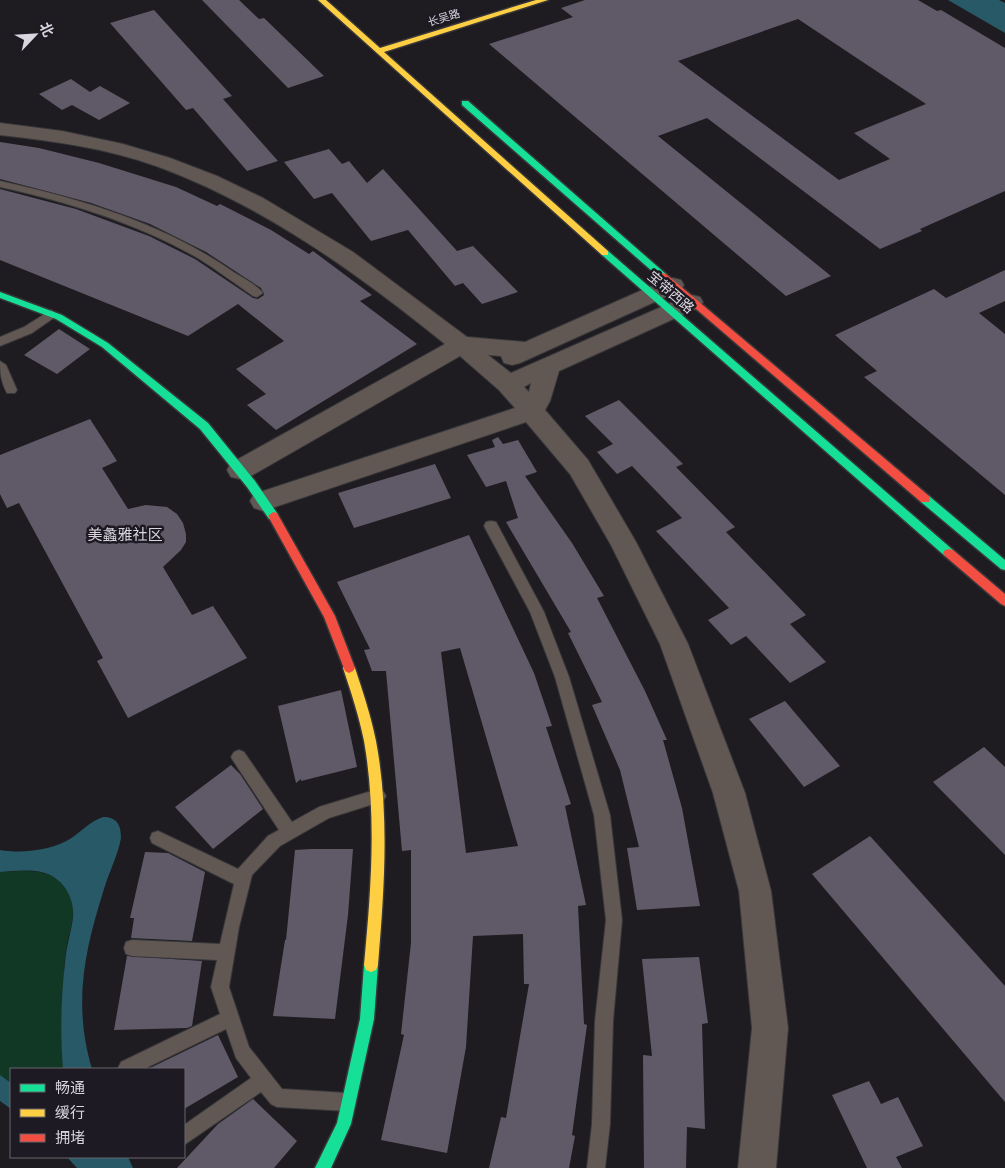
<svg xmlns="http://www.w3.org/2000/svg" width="1005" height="1168" font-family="Roboto,'Noto Sans SC',sans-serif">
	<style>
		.green { fill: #113825 }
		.water { fill: #275a66 }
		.building { fill: #605a68; fill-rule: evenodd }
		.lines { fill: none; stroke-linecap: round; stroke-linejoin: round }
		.lane-casing { stroke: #38373a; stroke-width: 2 }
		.street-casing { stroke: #38373a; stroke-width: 2 }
		.fast-casing { stroke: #38373a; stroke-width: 3 }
		.slow-casing { stroke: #38373a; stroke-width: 3 }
		.jam-casing { stroke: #38373a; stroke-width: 3 }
		.lane { fill: #615854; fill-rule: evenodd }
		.street { fill: #615854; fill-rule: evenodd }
		.fast { fill: #16e098; fill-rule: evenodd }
		.slow { fill: #ffcf43; fill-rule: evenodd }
		.jam { fill: #f24e42; fill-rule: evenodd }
		.labels { text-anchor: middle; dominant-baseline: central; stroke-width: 5; stroke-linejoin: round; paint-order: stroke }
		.far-street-label { font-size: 11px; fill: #d9d6dd; stroke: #1e1a23 }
		.street-label { font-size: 14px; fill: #d9d6dd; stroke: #1e1a23 }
		.neighbourhood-label { font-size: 15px; fill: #d9d6dd; stroke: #1e1a23 }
	</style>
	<rect width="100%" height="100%" fill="#1e1c21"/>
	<path class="green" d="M 19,871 C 38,871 58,872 68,892 C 78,909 71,926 67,944 C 65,955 64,966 64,978 C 61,1008 61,1039 63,1069 L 11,1069 L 11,1083 L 0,1075 L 0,872 Z"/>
	<path class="water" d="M 948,0 L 999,0 L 1005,3 L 1005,33 Z
		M 103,817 C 117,817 121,825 121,838 C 118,855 109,872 104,889 C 84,952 73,1005 92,1069 L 63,1069 C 60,1034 61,998 65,963 C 66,947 71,933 73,918 C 75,899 64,879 45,873 C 31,869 14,871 0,872 L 0,850 C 23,854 54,850 73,837 C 84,829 91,821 103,817 Z
		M 0,1075 L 11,1083 L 11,1109 L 0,1101 Z
		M 67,1157 L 128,1157 L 133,1168 L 77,1168 Z"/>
	<path class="building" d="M 202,0 L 239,0 L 259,19 L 264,18 L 324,76 L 288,88 Z
		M 585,0 L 918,0 L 937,11 L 941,10 L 1005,48 L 1005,191 L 920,229 L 922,231 L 880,249 L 707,118 L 658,136 L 831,276 L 786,296 L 489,44 L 573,17 L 561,8 ZM 798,19 L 926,104 L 854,133 L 890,159 L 839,180 L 678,61 Z
		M 154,10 L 232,96 L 223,99 L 278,161 L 247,171 L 193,108 L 186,110 L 110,23 Z
		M 71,79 L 90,92 L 100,86 L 130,103 L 99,120 L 72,105 L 62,110 L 39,94 Z
		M 0,142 L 39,148 L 99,163 L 176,187 L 217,206 L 220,204 L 271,230 L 309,254 L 313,251 L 372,295 L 360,301 L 417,344 L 276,430 L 247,405 L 266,394 L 236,369 L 284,341 L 238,304 L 188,336 L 0,260 L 0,189 L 76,209 L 149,236 L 195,259 L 253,298 L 258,299 L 264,295 L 261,288 L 206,252 L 150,224 L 91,203 L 0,179 Z
		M 329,149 L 342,164 L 349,161 L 372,189 L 367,183 L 383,169 L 457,251 L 473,246 L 518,292 L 482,304 L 463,283 L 455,286 L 408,230 L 371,241 L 332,193 L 314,199 L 284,162 Z
		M 1005,270 L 1005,301 L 979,313 L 1005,334 L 1005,495 L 864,377 L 877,371 L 835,335 L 934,289 L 946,298 Z
		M 59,329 L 90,349 L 57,374 L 24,355 Z
		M 619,400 L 683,464 L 676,467 L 735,527 L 726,532 L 806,615 L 790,624 L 826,662 L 790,683 L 746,636 L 731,645 L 708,620 L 729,608 L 656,531 L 682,518 L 632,466 L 617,474 L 597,452 L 613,444 L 585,416 Z
		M 90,419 L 117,461 L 102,468 L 128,509 L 146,505 L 167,507 L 177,514 L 183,523 L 186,534 L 186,542 L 181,550 L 163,567 L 192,615 L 213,606 L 247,658 L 128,718 L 97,661 L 103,658 L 19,503 L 7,508 L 0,494 L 0,455 Z
		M 498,437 L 503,444 L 518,440 L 537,472 L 525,476 L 572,543 L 604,596 L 597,598 L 645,691 L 667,740 L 663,740 L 682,808 L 700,906 L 637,910 L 627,848 L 639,847 L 620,770 L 592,705 L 602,702 L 568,633 L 571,632 L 506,522 L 518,518 L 506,481 L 486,487 L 467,455 L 495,447 L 492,440 Z
		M 435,464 L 451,498 L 354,528 L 338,493 Z
		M 469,535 L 534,673 L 552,726 L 546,727 L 571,804 L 565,806 L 586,905 L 578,906 L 584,1024 L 587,1025 L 572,1135 L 575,1136 L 569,1168 L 489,1168 L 501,1117 L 506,1118 L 529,984 L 524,984 L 523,934 L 473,936 L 466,1047 L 447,1153 L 381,1140 L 404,1035 L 401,1034 L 411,943 L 411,850 L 402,851 L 386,671 L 372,671 L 364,650 L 370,649 L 337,582 ZM 460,648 L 518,846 L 466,853 L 441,652 Z
		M 341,690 L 357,767 L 301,781 L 301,779 L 296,783 L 278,706 Z
		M 785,701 L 840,766 L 804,787 L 749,719 Z
		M 984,747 L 1005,767 L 1005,855 L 933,782 Z
		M 231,765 L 240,774 L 263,809 L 213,849 L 175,807 Z
		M 870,836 L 1005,986 L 1005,1102 L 812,874 Z
		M 311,849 L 353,849 L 348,915 L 335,1019 L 273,1016 L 285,940 L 286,940 L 295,850 Z
		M 145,852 L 168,853 L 205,872 L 192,941 L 131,938 L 134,918 L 130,918 Z
		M 127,956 L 202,961 L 192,1026 L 187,1028 L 114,1030 Z
		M 699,957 L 708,1023 L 702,1024 L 705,1129 L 687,1127 L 686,1168 L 644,1168 L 643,1055 L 652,1056 L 642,959 Z
		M 218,1035 L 238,1077 L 184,1109 L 184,1069 L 148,1069 Z
		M 869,1081 L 881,1104 L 898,1097 L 923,1146 L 896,1157 L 902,1168 L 867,1168 L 832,1095 Z
		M 253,1099 L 297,1141 L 274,1168 L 177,1168 L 218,1124 Z"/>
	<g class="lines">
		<defs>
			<path id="lane" d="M 0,181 C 81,199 163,223 232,271 C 241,277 256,284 263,293 L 257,297 L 253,296 C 234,283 216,269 196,257 C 136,223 68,202 0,187 Z
				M 51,310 L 57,314 L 55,317 L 32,333 L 0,346 L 0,337 L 24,327 Z
				M 0,361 L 6,365 L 17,390 L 15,393 L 7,393 C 1,382 0,373 0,361 Z
				M 491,521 L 496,522 L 544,612 L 569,677 L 610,815 L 622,920 L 613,1021 L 610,1124 L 605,1168 L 587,1168 L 592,1124 L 595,1021 L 606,920 L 594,815 L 555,677 L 530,612 L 484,526 L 486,522 Z
				M 239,750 L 244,752 L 292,822 L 319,807 L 378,789 L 383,791 L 386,796 L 383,801 L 329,818 L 280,846 L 252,875 L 239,927 L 229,987 L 249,1047 L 282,1089 L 347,1093 L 353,1096 L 356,1102 L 353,1108 L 347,1111 L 277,1107 L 271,1104 L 261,1092 L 184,1145 L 184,1125 L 251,1078 L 236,1058 L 226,1029 L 144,1069 L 118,1068 L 121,1062 L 220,1014 L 211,987 L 217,960 L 132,956 L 126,954 L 124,948 L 126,942 L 132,940 L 220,944 L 234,884 L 152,843 L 150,838 L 152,833 L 158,831 L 238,869 L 268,836 L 279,830 L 234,762 L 231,757 L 234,752 Z"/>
			<path id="street" d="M 0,123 L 62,131 L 123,144 L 170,158 L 217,176 L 263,198 L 353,252 L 467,337 L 525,342 L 665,280 L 673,278 L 681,280 L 684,285 L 681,290 L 520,363 L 512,365 L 504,363 L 501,356 L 488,355 L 511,373 L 684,297 L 692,295 L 700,297 L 703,302 L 700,307 L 559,371 L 550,401 L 545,410 L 588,460 L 636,542 L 688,644 L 745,793 L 771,891 L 788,1028 L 776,1168 L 738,1168 L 752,1028 L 739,891 L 713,793 L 660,644 L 611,545 L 570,474 L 526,422 L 272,508 L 263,511 L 254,508 L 250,501 L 254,494 L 515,408 L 499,390 L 460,356 L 249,477 L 240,479 L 231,477 L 227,470 L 231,463 L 445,344 C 357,273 263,205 156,166 C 106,148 53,141 0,135 ZM 531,383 L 529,392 L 524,387 Z"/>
			<path id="fast" d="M 462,101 L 468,101 L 666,274 L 666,278 L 660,278 L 462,105 Z
				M 605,250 L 608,251 L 953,550 L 955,553 L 953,556 L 945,556 L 602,255 L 601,253 Z
				M 0,292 L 62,315 L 108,343 L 208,423 L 255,481 L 277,513 L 278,516 L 277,519 L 269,519 L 247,487 L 200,429 L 102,347 L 56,319 L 0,298 Z
				M 925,495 L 929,496 L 1005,560 L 1005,570 L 1001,569 L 921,502 L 920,499 L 921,496 Z
				M 371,958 L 376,960 L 378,965 L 374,1019 L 351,1124 L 331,1168 L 315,1168 L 337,1123 L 360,1019 L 364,965 L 366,960 Z"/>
			<path id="slow" d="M 318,0 L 326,0 L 380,48 L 536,0 L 548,0 L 384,52 L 608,251 L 608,255 L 602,255 Z
				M 349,663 L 353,665 L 355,668 C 363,692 371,716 376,741 C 390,815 384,891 378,965 L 376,970 L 371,972 L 366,970 L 364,965 C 371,891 377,815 364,741 C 359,716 351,692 343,668 L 345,665 Z"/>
			<path id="jam" d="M 663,273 L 666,274 L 929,496 L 930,499 L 929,502 L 921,502 L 660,278 L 658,276 Z
				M 273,512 L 277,513 L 335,616 L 355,668 L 353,671 L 349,673 L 345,671 L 324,617 L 268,516 Z
				M 949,549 L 953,550 L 1005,594 L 1005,606 L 1001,604 L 945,556 L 943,553 L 945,550 Z"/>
		</defs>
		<use href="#lane" class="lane-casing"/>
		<use href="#street" class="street-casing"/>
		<use href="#fast" class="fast-casing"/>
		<use href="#slow" class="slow-casing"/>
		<use href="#jam" class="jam-casing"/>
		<use href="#lane" class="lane"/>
		<use href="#street" class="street"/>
		<use href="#fast" class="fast"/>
		<use href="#slow" class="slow"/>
		<use href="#jam" class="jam"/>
	</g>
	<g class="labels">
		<g class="far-street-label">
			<text transform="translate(444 18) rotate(-17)">长吴路</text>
		</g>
		<g class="street-label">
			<text transform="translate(671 292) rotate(41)">宝带西路</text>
		</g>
		<g class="neighbourhood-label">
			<text x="125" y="535">美蠡雅社区</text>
		</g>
	</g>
	<rect x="10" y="1068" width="175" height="90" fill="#1e1a23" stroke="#69656d"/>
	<rect x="20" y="1084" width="25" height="8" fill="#16e098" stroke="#69656d"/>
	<text x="55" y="1093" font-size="15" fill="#d9d6dd">畅通</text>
	<rect x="20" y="1109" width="25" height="8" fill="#ffcf43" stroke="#69656d"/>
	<text x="55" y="1118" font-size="15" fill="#d9d6dd">缓行</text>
	<rect x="20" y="1134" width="25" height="8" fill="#f24e42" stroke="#69656d"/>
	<text x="55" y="1143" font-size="15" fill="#d9d6dd">拥堵</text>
	<g transform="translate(35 35) rotate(65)" stroke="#1e1a23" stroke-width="4" paint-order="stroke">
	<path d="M0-4L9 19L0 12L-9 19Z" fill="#d9d6dd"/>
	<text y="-8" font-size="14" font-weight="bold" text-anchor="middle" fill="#d9d6dd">北</text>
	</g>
</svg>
